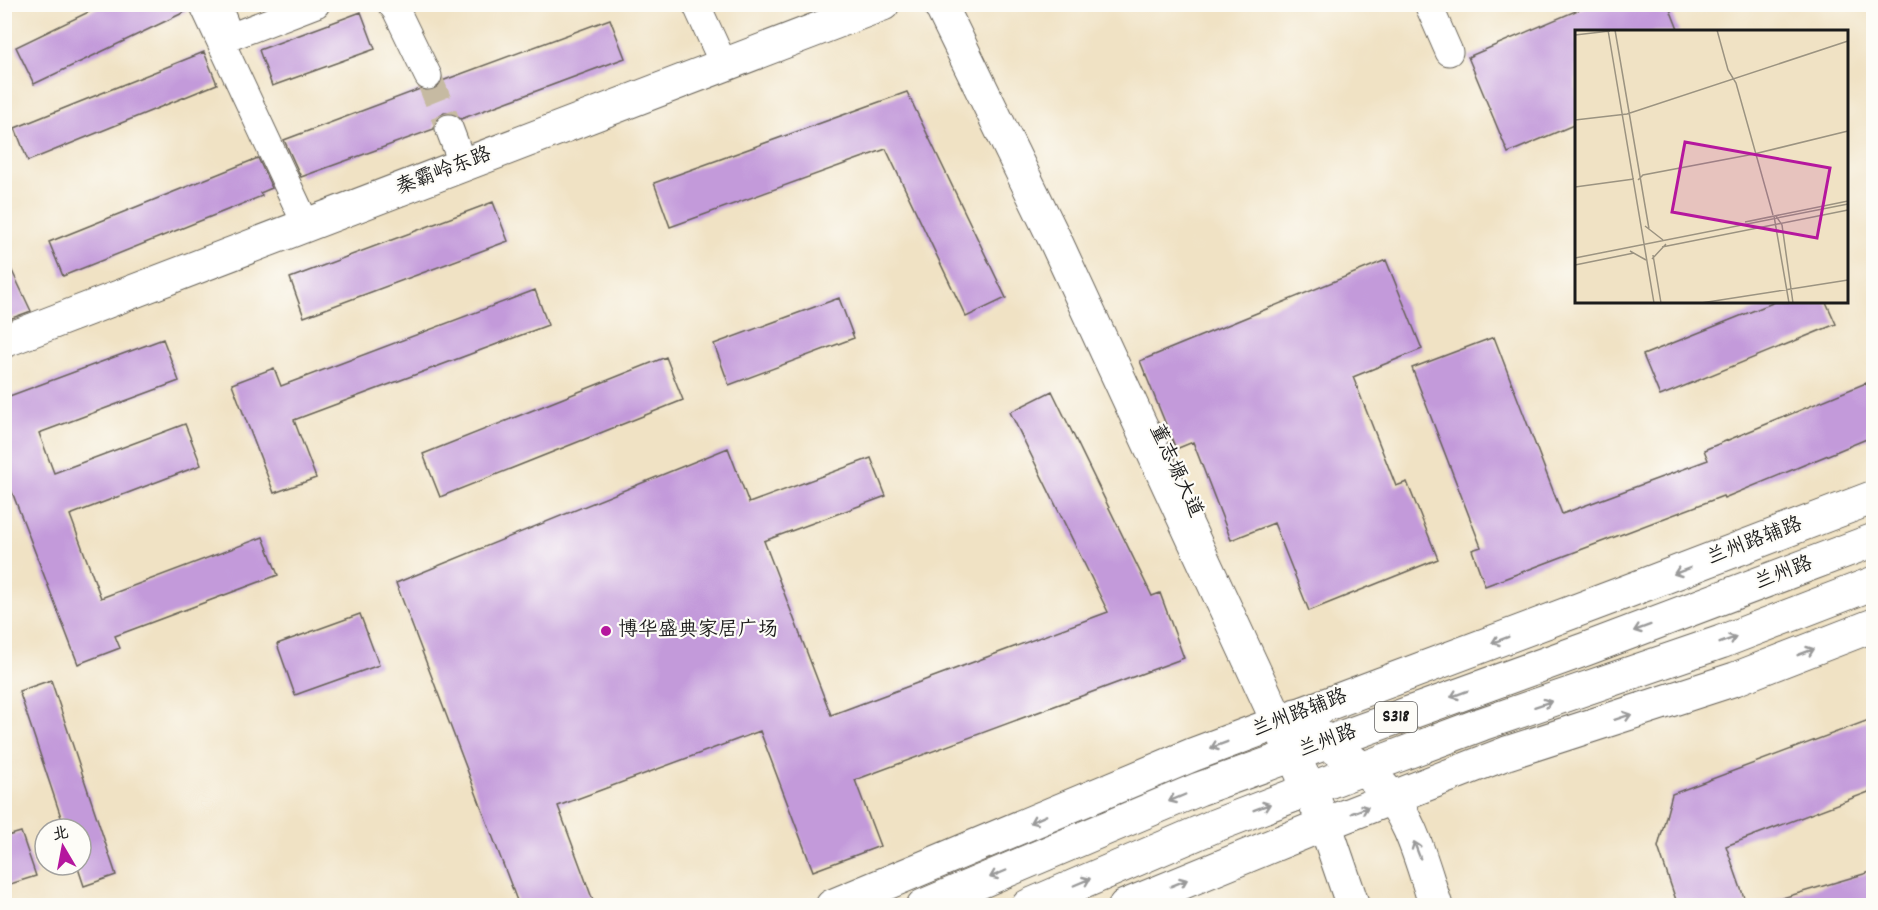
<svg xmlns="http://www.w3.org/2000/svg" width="1878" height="910" font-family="Dekko,'LXGW WenKai TC',sans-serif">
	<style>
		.building { fill: #c39ada }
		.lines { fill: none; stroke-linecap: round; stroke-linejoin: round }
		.minor-tunnel { stroke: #c6baa2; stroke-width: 27; stroke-dasharray: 27 14; stroke-linecap: butt }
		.minor-casing { stroke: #666157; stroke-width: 29 }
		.tertiary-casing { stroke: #666157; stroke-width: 35 }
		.secondary-casing { stroke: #666157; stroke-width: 35 }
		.primary-casing { stroke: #666157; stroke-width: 35 }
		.minor { stroke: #fff; stroke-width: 27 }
		.tertiary { stroke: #fff; stroke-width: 33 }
		.secondary { stroke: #fff; stroke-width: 33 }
		.primary { stroke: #fff; stroke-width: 33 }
		.oneway { stroke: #999 }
		.poi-dot { fill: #b5179e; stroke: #fdfcf7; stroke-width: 2 }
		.labels { text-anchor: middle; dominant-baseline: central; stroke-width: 4.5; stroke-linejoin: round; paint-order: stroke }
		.shield { fill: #fdfcf7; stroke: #605f5e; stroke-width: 1.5 }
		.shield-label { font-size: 18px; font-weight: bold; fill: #1c1c1c }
		.street-label { font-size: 20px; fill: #1c1c1c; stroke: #fdfcf7 }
		.poi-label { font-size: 20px; fill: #1c1c1c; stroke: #fdfcf7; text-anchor: start }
		.inset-road { fill: none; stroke: #9b9381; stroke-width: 1.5 }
		.view { fill: #b5179e; fill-opacity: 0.15; stroke: #b5179e; stroke-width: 3 }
		.inset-edge { fill: none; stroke: #1c1c1c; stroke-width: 3 }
	</style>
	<rect width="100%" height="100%" fill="#fdfcf7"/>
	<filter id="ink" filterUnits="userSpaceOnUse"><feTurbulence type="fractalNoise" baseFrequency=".0167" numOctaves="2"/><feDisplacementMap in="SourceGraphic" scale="12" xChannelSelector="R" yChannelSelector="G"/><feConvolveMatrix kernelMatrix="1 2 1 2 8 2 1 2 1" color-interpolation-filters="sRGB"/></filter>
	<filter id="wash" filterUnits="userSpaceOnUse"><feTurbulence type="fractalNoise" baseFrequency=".008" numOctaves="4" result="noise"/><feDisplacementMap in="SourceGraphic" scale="24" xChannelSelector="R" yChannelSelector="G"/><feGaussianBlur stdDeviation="1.35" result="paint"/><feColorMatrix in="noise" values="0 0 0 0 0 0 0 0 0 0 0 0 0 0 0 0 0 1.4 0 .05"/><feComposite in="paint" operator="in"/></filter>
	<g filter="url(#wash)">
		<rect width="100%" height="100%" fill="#f0e2c4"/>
		<g id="blocks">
			<path class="building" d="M 105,4 L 188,4 L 189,10 L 34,84 L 16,47 Z
				M 1592,4 L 1668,4 L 1679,32 L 1576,32 L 1576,124 L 1508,153 L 1468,57 Z
				M 361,12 L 375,49 L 272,86 L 259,50 Z
				M 610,19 L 625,58 L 461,119 L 452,113 L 444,113 L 436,119 L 434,129 L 301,177 L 284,140 L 420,89 L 427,92 L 434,90 L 442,81 Z
				M 204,52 L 217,84 L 28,161 L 15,128 Z
				M 907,92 L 1006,298 L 966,317 L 886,149 L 670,227 L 654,183 Z
				M 258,158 L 272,188 L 260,193 L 262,196 L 63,276 L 49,242 Z
				M 493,202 L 508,241 L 304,317 L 290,278 Z
				M 4,254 L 31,311 L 4,321 Z
				M 1386,260 L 1422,349 L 1353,377 L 1396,486 L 1407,482 L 1438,559 L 1309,611 L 1274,523 L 1231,540 L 1193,442 L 1176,449 L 1140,361 Z
				M 535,290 L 548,325 L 294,420 L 316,478 L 274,493 L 232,384 L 274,368 L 281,386 Z
				M 839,298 L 854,338 L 729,385 L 714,344 Z
				M 1775,302 L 1826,302 L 1836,324 L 1660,396 L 1643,355 Z
				M 1494,337 L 1562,514 L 1708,460 L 1704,450 L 1866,383 L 1874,401 L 1874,436 L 1724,498 L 1723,496 L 1485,586 L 1472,550 L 1481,547 L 1412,368 Z
				M 163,339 L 179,381 L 39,433 L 54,473 L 185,424 L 201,465 L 70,515 L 101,598 L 263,537 L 278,575 L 115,636 L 120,648 L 78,664 L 4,471 L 4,398 Z
				M 666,357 L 683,400 L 440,497 L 423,454 Z
				M 1052,391 L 1152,596 L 1160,593 L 1184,658 L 855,780 L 880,846 L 813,871 L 760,731 L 558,806 L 595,906 L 519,906 L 396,583 L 728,448 L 749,503 L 871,458 L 886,496 L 764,541 L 831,715 L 1108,612 L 1010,412 Z
				M 360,614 L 379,665 L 295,695 L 277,644 Z
				M 51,680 L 116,875 L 84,886 L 77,865 L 81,865 L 81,829 L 65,829 L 19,691 Z
				M 1874,718 L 1874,790 L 1726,846 L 1747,906 L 1678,906 L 1658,847 L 1672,794 Z
				M 21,832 L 36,876 L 4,886 L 4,837 Z
				M 1874,871 L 1874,906 L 1773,906 L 1772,901 Z"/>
		</g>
	</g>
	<g filter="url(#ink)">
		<use href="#blocks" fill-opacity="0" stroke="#666157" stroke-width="1.5"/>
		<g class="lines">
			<path class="minor-tunnel" d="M 428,76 L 449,128"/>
			<defs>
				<path id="minor" d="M 203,4 L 302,216 L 308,224
					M 391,4 L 396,10 L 428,76
					M 696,4 L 724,65
					M 1428,4 L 1449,52
					M 220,12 L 230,37 L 316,4
					M 449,128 L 463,165"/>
				<path id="tertiary" d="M 940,4 L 1056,242 L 1278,722
					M 4,341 L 883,4
					M 832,906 L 1192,755 L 1615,596 L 1874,497
					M 1125,906 L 1325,824 L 1507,753 L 1735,679 L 1874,625"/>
				<path id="secondary" d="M 1296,715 C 1321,742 1352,757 1378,782 C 1411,814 1422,864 1436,906
					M 1278,722 L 1325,824 L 1353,906"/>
				<path id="primary" d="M 923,906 L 1199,789 L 1586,649 L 1874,540
					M 1028,906 L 1214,826 L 1362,769 L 1482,724 L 1721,642 L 1874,583"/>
			</defs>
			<use href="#minor" class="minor-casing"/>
			<use href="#tertiary" class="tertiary-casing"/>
			<use href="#secondary" class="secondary-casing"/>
			<use href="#primary" class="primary-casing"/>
			<use href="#minor" class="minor"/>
			<use href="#tertiary" class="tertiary"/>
			<use href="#secondary" class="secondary"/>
			<use href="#primary" class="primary"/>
		</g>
		<defs><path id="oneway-shaft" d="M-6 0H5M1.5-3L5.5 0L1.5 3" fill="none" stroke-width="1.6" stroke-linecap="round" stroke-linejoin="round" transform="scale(1.5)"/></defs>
		<g class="oneway">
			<use href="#oneway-shaft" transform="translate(1682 571) rotate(159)"/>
			<use href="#oneway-shaft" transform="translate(1642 628) rotate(160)"/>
			<use href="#oneway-shaft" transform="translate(1500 640) rotate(159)"/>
			<use href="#oneway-shaft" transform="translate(1728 640) rotate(-21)"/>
			<use href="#oneway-shaft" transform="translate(1806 652) rotate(-21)"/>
			<use href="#oneway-shaft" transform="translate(1459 694) rotate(160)"/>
			<use href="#oneway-shaft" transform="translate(1543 704) rotate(-18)"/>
			<use href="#oneway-shaft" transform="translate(1623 717) rotate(-18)"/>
			<use href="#oneway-shaft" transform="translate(1219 745) rotate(159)"/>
			<use href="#oneway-shaft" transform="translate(1177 798) rotate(157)"/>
			<use href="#oneway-shaft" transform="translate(1262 807) rotate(-21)"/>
			<use href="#oneway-shaft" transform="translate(1360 810) rotate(-21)"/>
			<use href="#oneway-shaft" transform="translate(1038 819) rotate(156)"/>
			<use href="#oneway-shaft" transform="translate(1417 850) rotate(-111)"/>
			<use href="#oneway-shaft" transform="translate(998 874) rotate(157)"/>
			<use href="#oneway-shaft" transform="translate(1082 882) rotate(-23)"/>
			<use href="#oneway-shaft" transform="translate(1179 883) rotate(-22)"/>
		</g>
	</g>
	<circle class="poi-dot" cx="606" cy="631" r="6"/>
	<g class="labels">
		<rect class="shield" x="1375" y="702" width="42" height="30" rx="4.5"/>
		<g class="shield-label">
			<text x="1396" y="717">S318</text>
		</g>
		<g class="street-label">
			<text transform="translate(444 172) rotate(-21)">秦霸岭东路</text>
			<text transform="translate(1175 471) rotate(65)">董志塬大道</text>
			<text transform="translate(1755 542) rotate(-21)">兰州路辅路</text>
			<text transform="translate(1784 574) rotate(-21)">兰州路</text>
			<text transform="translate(1300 714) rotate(-21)">兰州路辅路</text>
			<text transform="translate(1328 742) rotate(-20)">兰州路</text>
		</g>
		<g class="poi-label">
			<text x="618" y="631">博华盛典家居广场</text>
		</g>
	</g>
	<g transform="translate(1575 30)">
		<rect width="273" height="273" fill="#f0e2c4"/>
		<path class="inset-road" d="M 33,0 L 79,273M 40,0 L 74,199M 142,0 L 153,40 L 161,53 L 198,185M 0,5 L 35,1M 0,90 L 52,84 L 273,11M 63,150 L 68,145 L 179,124 L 273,101M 0,157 L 59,149M 199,186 L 214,273M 201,186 L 207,195 L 218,273M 170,192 L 273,171M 70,196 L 88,210M 87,217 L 273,180M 55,221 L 71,230M 78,225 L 86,273M 0,228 L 273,174M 77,229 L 91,214M 0,235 L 59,223M 126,273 L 273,250"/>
		<path class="view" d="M 110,112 L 255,138 L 242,208 L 97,182 Z"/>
		<rect width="273" height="273" class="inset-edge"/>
	</g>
	<rect width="1878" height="910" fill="none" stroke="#fdfcf7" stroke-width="24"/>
	<g transform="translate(63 847) rotate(350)"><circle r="28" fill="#fdfcf7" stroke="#a3a29f" stroke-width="1.5"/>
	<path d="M0-4.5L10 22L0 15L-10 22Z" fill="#b5179e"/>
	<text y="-9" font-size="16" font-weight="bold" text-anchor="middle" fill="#1c1c1c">北</text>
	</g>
</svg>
